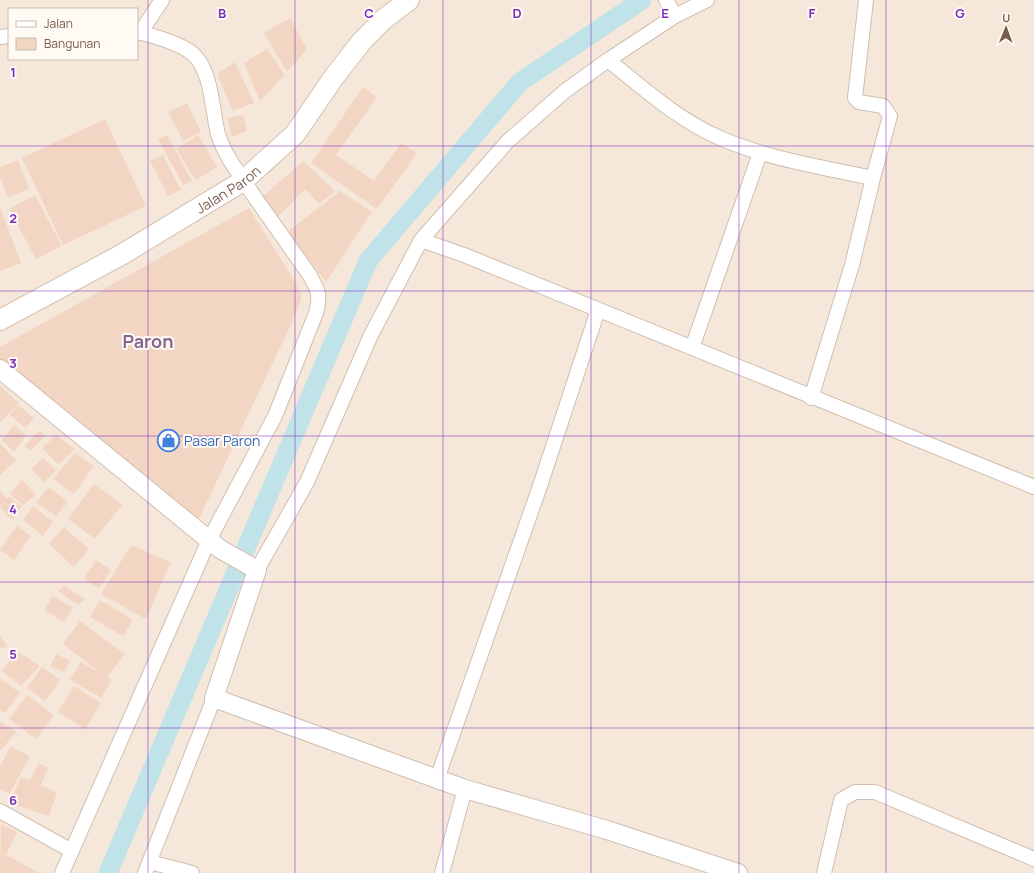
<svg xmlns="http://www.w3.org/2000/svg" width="1034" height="873" font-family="Manrope,sans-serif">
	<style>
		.residential { fill: #f5e8da; fill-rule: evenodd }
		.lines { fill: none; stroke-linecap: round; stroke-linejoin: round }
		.canal { stroke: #bfe3e8; stroke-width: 19 }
		.building { fill: #f3d5c3 }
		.minor-casing { stroke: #d1beb0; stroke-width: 16 }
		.tertiary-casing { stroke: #d1beb0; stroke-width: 20 }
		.secondary-casing { stroke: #d6c0b0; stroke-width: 22 }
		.minor { stroke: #fff; stroke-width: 14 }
		.tertiary { stroke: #fff; stroke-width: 18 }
		.secondary { stroke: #fff; stroke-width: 20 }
		.grid { fill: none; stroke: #7b2cbf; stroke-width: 1; stroke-opacity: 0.55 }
		.labels { text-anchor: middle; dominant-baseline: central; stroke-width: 4; stroke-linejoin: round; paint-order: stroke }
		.street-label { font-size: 14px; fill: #7a5c4d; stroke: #fffaf3 }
		.shop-label { font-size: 14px; fill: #366cbe; stroke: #fffaf3; text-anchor: start }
		.district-label { font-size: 18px; font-weight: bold; fill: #846695; stroke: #fffaf3 }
		.grid-label { font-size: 13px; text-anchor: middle; font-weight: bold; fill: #7b2cbf; stroke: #fffaf3; stroke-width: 4; stroke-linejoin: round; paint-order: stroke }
	</style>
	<rect width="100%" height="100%" fill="#fdf6ec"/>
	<path class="residential" d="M 0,0 L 1034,0 L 1034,873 L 0,873 ZM 9,9 L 137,9 L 137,59 L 9,59 Z"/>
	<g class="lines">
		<path class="canal" d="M 108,873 L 368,261 L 520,82 L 642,0"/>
	</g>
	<path class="building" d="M 290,18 L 307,49 L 287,72 L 264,33 Z
		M 267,49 L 285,75 L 260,101 L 244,63 Z
		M 235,62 L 254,103 L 233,111 L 217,74 Z
		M 363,87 L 377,97 L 336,155 L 374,181 L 401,143 L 417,153 L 377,209 L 311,163 Z
		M 187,103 L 201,132 L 183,141 L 168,112 Z
		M 243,115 L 247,131 L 232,137 L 227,118 Z
		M 105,119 L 146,206 L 63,245 L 22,158 Z
		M 167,135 L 192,181 L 183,185 L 158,139 Z
		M 198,135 L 217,167 L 196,180 L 176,149 Z
		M 163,155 L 181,190 L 168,196 L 150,161 Z
		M 18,160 L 29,189 L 8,197 L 0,177 L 0,167 Z
		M 303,161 L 335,191 L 319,204 L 305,189 L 277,218 L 260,199 Z
		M 340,191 L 372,212 L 326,282 L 287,232 Z
		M 35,195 L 62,246 L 36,259 L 9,209 Z
		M 0,207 L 21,263 L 0,271 Z
		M 249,208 L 297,285 L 301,294 L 301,300 L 294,318 L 198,521 L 0,358 L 0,347 Z
		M 0,386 L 19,403 L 0,423 Z
		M 18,405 L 34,418 L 25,428 L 10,415 Z
		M 14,425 L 26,435 L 14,452 L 2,440 Z
		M 39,431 L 45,436 L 31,451 L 24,446 Z
		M 56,435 L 75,449 L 58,464 L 42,448 Z
		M 0,443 L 16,460 L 0,475 Z
		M 75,453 L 94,466 L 74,494 L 53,479 Z
		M 43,458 L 56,470 L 44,482 L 31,469 Z
		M 22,480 L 36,495 L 23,505 L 10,494 Z
		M 94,484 L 122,505 L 95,539 L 68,519 Z
		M 49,487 L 68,502 L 56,516 L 36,503 Z
		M 0,491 L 7,498 L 9,497 L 22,506 L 12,520 L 0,507 L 6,500 L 0,506 Z
		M 33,506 L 53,522 L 43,536 L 23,520 Z
		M 17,526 L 31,536 L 14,560 L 0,550 Z
		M 64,527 L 89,549 L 74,567 L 49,544 Z
		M 131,545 L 171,562 L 146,619 L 101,594 Z
		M 96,560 L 111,570 L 99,589 L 84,579 Z
		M 64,586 L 85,599 L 78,605 L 58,591 Z
		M 53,596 L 73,608 L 64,622 L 44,610 Z
		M 100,600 L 133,620 L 123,636 L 90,617 Z
		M 80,621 L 125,654 L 107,677 L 112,680 L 101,698 L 70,680 L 81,662 L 102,674 L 63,644 Z
		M 0,637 L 8,646 L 1,649 L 0,648 Z
		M 17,651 L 40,666 L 21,686 L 2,671 Z
		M 56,654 L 70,661 L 64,672 L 50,666 Z
		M 42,667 L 60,680 L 45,701 L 27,688 Z
		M 0,678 L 20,693 L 5,713 L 0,710 Z
		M 74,686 L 101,703 L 85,729 L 58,712 Z
		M 27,695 L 54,715 L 36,739 L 9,719 Z
		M 0,721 L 16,732 L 0,751 Z
		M 11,746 L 30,757 L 9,794 L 0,789 L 0,766 Z
		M 39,763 L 48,768 L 41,785 L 57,793 L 49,816 L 9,803 L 21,777 L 30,780 Z
		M 1,824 L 17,832 L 6,855 L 40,873 L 0,873 Z"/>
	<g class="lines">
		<defs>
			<path id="minor" d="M 666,0 L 675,16
				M 140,33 L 162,0
				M 0,37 L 9,36
				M 608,60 C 643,88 678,120 720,138 C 768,159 822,167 873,178
				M 421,240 L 464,255 L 1034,487
				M 692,348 L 760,153
				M 811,398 L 852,265 L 873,178 L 890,116 L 883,106 L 859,102 L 855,98 L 866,0
				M 257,570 L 307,482 L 371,335 L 421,240 L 507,142 L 565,91 L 608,60 L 675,16 L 707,0
				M 437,779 L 540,486 L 598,310
				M 0,811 L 72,851
				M 150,862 L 192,873
				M 62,873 L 209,540 L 275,416 L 316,313 C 321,295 318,290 309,274 C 291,249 274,224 256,199 C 243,179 225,157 218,134 C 212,110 212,71 193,54 C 182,44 152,35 137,32
				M 145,873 L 214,698
				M 442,873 L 465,789
				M 824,873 L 841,800 L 855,792 L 875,792 L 1034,859"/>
			<path id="tertiary" d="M 0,369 L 220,549 L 257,570 L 214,698 L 465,789 L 607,830 L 738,873"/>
			<g id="secondary">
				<path id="s1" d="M 0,320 L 121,255 L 243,181 L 295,134 L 334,77 L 362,41 L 384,19 L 409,0"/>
			</g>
		</defs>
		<use href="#minor" class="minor-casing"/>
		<use href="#tertiary" class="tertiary-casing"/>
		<use href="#secondary" class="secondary-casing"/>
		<use href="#minor" class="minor"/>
		<use href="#tertiary" class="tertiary"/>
		<use href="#secondary" class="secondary"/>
	</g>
	<path class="grid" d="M 148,0 L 148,873M 295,0 L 295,873M 443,0 L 443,873M 591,0 L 591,873M 739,0 L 739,873M 886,0 L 886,873M 0,146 L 1034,146M 0,291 L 1034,291M 0,436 L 1034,436M 0,582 L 1034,582M 0,728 L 1034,728"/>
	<defs>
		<symbol id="shop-ring" viewBox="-11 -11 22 22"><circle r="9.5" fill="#fffaf3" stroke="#3f7fe0" stroke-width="1.5"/><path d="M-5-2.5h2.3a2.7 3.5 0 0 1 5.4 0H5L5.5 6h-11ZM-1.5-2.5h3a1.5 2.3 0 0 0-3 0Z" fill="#3f7fe0"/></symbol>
	</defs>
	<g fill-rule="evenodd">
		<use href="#shop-ring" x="156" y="428" width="25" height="25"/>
	</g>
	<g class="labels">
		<g class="street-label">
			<text stroke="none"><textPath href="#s1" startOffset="263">Jalan Paron</textPath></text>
		</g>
		<g class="shop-label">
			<text x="184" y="440">Pasar Paron</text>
		</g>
		<g class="district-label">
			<text x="148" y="341">Paron</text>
		</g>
	</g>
	<g class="grid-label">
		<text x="222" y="18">B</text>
		<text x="369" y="18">C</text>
		<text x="517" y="18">D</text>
		<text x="665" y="18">E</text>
		<text x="812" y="18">F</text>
		<text x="960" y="18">G</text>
		<text x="13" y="77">1</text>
		<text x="13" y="223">2</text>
		<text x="13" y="368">3</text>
		<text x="13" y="514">4</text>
		<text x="13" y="659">5</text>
		<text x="13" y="805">6</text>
	</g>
	<rect x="8" y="8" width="130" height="52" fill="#fffaf3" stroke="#cabbb1"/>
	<rect x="16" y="21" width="20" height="6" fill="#ffffff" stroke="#cabbb1"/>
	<text x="44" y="28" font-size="12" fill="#7a5c4d">Jalan</text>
	<rect x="16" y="38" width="20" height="12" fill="#f3d5c3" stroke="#cabbb1"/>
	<text x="44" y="48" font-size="12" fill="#7a5c4d">Bangunan</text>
	<g transform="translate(1006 28) rotate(1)" stroke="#fffaf3" stroke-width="3" paint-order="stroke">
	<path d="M0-3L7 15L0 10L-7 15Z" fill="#7a5c4d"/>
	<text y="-6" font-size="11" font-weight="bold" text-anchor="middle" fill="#7a5c4d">U</text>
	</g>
</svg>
